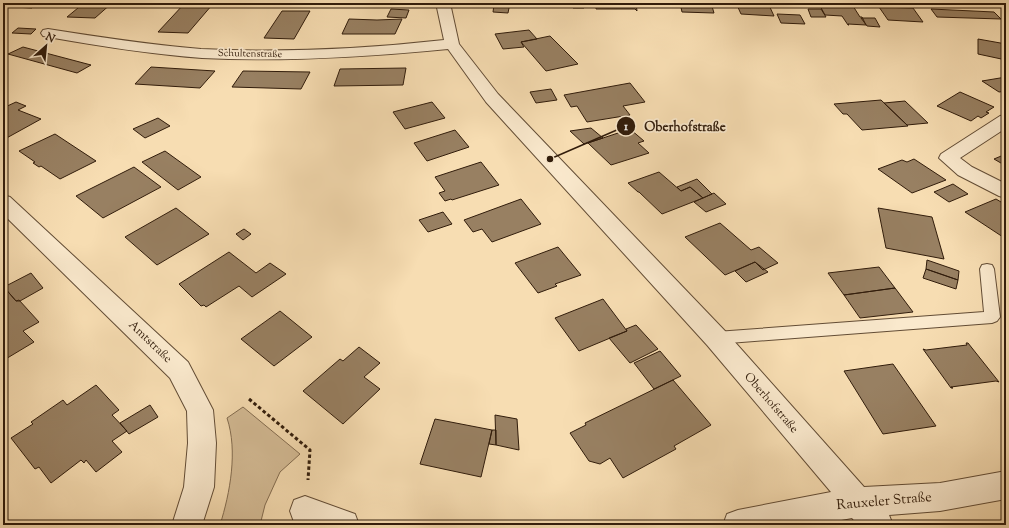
<svg xmlns="http://www.w3.org/2000/svg" width="1009" height="528" font-family="'Sorts Mill Goudy',serif">
	<style>
		.green { fill: #d5bc96; stroke: #836c50 }
		.building { fill: #988062; stroke: #311c0b }
		.lines { fill: none; stroke-linecap: round; stroke-linejoin: round }
		.service-casing { stroke: #624c35; stroke-width: 2 }
		.minor-casing { stroke: #624c35; stroke-width: 2 }
		.path { stroke: #311c0b; stroke-width: 3; stroke-dasharray: 3.5 2.5; stroke-linecap: butt }
		.service { fill: #fae9cd; fill-rule: evenodd }
		.minor { fill: #fae9cd; fill-rule: evenodd }
		.labels { text-anchor: middle; dominant-baseline: central; stroke-width: 3.5; stroke-linejoin: round; paint-order: stroke }
		.far-street-label { font-size: 10px; fill: #311c0b; stroke: #fae9cd }
		.street-label { font-size: 12px; fill: #311c0b; stroke: #fae9cd }
		.near-street-label { font-size: 14px; fill: #311c0b; stroke: #fae9cd }
		.leader { fill: none; stroke: #311c0b; stroke-width: 1.5 }
		.callout-dot { fill: #311c0b; stroke: #fae9cd; stroke-width: 1.5 }
		.mark-label { font-size: 12px; text-anchor: middle; font-weight: bold; fill: #fff }
		.callout-label { font-size: 13px; text-anchor: middle; font-weight: bold; fill: #311c0b; stroke: #fae9cd; stroke-width: 3.5; stroke-linejoin: round; paint-order: stroke }
	</style>
	<rect width="100%" height="100%" fill="#f7ddb2"/>
	<filter id="stains"><feTurbulence type="fractalNoise" baseFrequency=".005" numOctaves="4"/><feColorMatrix values="0 0 0 0 .2 0 0 0 0 .09 0 0 0 0 .02 0 0 0 .5 -.17"/></filter>
	<radialGradient id="worn" r=".72"><stop offset=".6" stop-color="#630" stop-opacity="0"/><stop offset="1" stop-color="#630" stop-opacity=".3"/></radialGradient>
	<path class="green" d="M 243,407 L 300,454 L 280,472 L 265,505 L 260,525 L 220,525 C 230,493 238,451 227,418 Z"/>
	<path class="building" d="M 84,3 L 112,3 L 95,18 L 67,17 Z
		M 368,3 L 403,3 L 402,5 L 368,4 Z
		M 474,3 L 510,3 L 508,13 L 493,12 L 494,5 L 473,4 Z
		M 574,3 L 584,3 L 584,8 L 573,8 Z
		M 596,3 L 636,3 L 637,11 L 635,9 L 596,9 Z
		M 680,3 L 711,3 L 714,13 L 682,12 Z
		M 736,3 L 768,3 L 774,16 L 741,14 Z
		M 19,4 L 36,4 L 32,8 L 14,7 Z
		M 184,4 L 212,5 L 188,33 L 158,32 Z
		M 819,4 L 853,6 L 860,17 L 862,17 L 866,25 L 848,24 L 849,25 L 848,25 L 842,16 L 825,15 Z
		M 879,7 L 913,8 L 923,22 L 888,20 Z
		M 391,9 L 409,10 L 406,18 L 387,17 Z
		M 808,9 L 821,9 L 826,17 L 811,17 Z
		M 931,9 L 994,12 L 1001,19 L 937,17 Z
		M 282,11 L 310,11 L 294,39 L 264,38 Z
		M 777,14 L 800,15 L 805,24 L 781,23 Z
		M 861,18 L 875,18 L 880,27 L 867,26 Z
		M 349,19 L 377,20 L 402,19 L 395,34 L 342,34 Z
		M 18,28 L 36,29 L 31,34 L 12,33 Z
		M 529,30 L 537,39 L 521,42 L 524,47 L 503,49 L 495,34 Z
		M 550,36 L 578,64 L 546,71 L 521,42 Z
		M 978,39 L 1006,44 L 1006,60 L 978,54 Z
		M 23,47 L 91,65 L 77,73 L 8,54 Z
		M 151,67 L 215,71 L 200,88 L 135,84 Z
		M 406,68 L 403,85 L 334,86 L 340,69 Z
		M 243,71 L 310,72 L 301,89 L 232,87 Z
		M 1006,77 L 1006,91 L 999,92 L 982,81 Z
		M 630,83 L 645,102 L 623,106 L 630,115 L 587,122 L 577,106 L 571,107 L 564,95 Z
		M 551,89 L 557,100 L 536,103 L 530,92 Z
		M 960,92 L 994,107 L 986,112 L 989,113 L 981,118 L 978,116 L 971,121 L 937,106 Z
		M 881,100 L 908,126 L 862,130 L 847,114 L 843,114 L 834,104 Z
		M 905,101 L 928,123 L 907,125 L 884,103 Z
		M 16,102 L 26,106 L 18,110 L 41,119 L 3,140 L 3,117 L 5,116 L 3,115 L 3,108 Z
		M 432,102 L 445,118 L 405,129 L 393,112 Z
		M 158,118 L 170,126 L 145,138 L 133,129 Z
		M 591,128 L 603,138 L 584,144 L 570,131 Z
		M 630,129 L 644,141 L 638,143 L 649,153 L 611,165 L 588,143 Z
		M 455,130 L 469,147 L 427,161 L 414,143 Z
		M 55,134 L 96,161 L 60,179 L 41,166 L 39,167 L 33,163 L 35,162 L 19,151 Z
		M 165,151 L 201,177 L 178,190 L 142,162 Z
		M 1006,154 L 1006,166 L 994,159 Z
		M 914,159 L 946,180 L 912,193 L 878,169 L 902,160 L 907,162 Z
		M 481,162 L 499,185 L 452,200 L 451,199 L 445,201 L 439,193 L 445,191 L 435,177 Z
		M 134,167 L 161,187 L 103,218 L 76,196 Z
		M 659,172 L 681,191 L 690,187 L 703,198 L 662,214 L 639,192 L 638,192 L 628,183 Z
		M 697,179 L 712,194 L 703,198 L 690,187 L 681,191 L 677,187 Z
		M 953,184 L 968,194 L 949,202 L 934,192 Z
		M 714,193 L 726,204 L 706,212 L 694,202 Z
		M 521,199 L 541,224 L 492,242 L 482,229 L 473,232 L 464,220 Z
		M 996,199 L 1006,205 L 1006,239 L 965,212 Z
		M 176,208 L 209,234 L 157,265 L 125,237 Z
		M 878,208 L 932,217 L 944,259 L 886,248 Z
		M 443,212 L 452,224 L 428,232 L 419,220 Z
		M 720,223 L 751,250 L 759,247 L 778,263 L 763,270 L 755,262 L 725,275 L 685,237 Z
		M 244,229 L 251,234 L 243,240 L 236,234 Z
		M 558,247 L 581,275 L 555,284 L 557,286 L 538,293 L 515,263 Z
		M 229,252 L 256,273 L 270,263 L 286,274 L 252,297 L 239,286 L 206,307 L 204,305 L 201,306 L 179,284 Z
		M 927,260 L 959,271 L 958,280 L 926,269 Z
		M 755,262 L 768,272 L 746,282 L 735,271 Z
		M 879,267 L 895,288 L 844,295 L 828,273 Z
		M 926,269 L 958,280 L 956,289 L 923,278 Z
		M 31,273 L 43,288 L 20,301 L 16,301 L 4,287 Z
		M 3,286 L 16,301 L 19,300 L 39,322 L 23,331 L 34,342 L 4,360 Z
		M 895,288 L 913,312 L 860,318 L 844,295 Z
		M 603,299 L 627,331 L 579,351 L 555,318 Z
		M 280,311 L 312,337 L 274,366 L 241,339 Z
		M 636,325 L 658,349 L 630,363 L 609,338 L 627,331 L 626,329 Z
		M 966,343 L 968,343 L 999,382 L 996,381 L 951,387 L 953,388 L 951,388 L 923,349 L 926,350 L 967,345 Z
		M 359,347 L 380,363 L 364,377 L 380,389 L 343,424 L 303,391 L 340,359 L 343,361 Z
		M 660,351 L 681,376 L 654,389 L 634,363 Z
		M 893,364 L 936,426 L 883,434 L 844,371 Z
		M 673,380 L 711,425 L 674,446 L 676,449 L 623,478 L 610,458 L 600,464 L 589,461 L 570,433 L 586,425 L 585,423 Z
		M 96,385 L 119,410 L 112,415 L 127,431 L 112,441 L 122,452 L 96,472 L 86,460 L 84,463 L 81,460 L 51,483 L 39,467 L 35,469 L 11,438 L 33,424 L 31,422 L 63,400 L 67,405 Z
		M 150,405 L 158,417 L 129,434 L 120,423 Z
		M 495,415 L 517,419 L 519,450 L 496,445 Z
		M 435,419 L 492,430 L 481,477 L 420,464 Z
		M 492,430 L 496,430 L 496,445 L 489,444 Z"/>
	<g class="lines">
		<defs>
			<path id="service" d="M 987,264 L 992,265 L 994,269 L 1000,317 L 997,321 L 992,323 L 716,344 L 710,342 L 708,338 L 710,334 L 716,332 L 984,312 L 980,269 L 982,265 Z"/>
			<path id="minor" d="M 436,3 L 450,3 L 459,44 L 498,94 L 725,331 L 864,487 L 940,483 L 1006,471 L 1006,499 L 940,511 L 889,515 L 893,525 L 858,525 L 852,518 L 815,525 L 723,525 L 727,514 L 738,510 L 831,492 L 707,345 L 486,102 L 448,49 C 366,57 284,62 202,58 C 150,54 99,46 48,37 L 43,36 L 41,33 L 43,30 L 48,29 C 99,37 150,45 201,49 C 282,53 363,49 444,40 Z
				M 1006,115 L 1006,128 L 960,158 L 972,167 L 1006,184 L 1006,198 L 999,196 L 958,175 L 939,158 L 941,154 L 1000,116 Z
				M 3,195 L 10,197 L 188,362 L 213,410 L 216,443 L 214,487 L 202,525 L 172,525 L 184,487 L 188,443 L 187,411 L 170,378 L 3,214 Z
				M 305,496 L 355,514 L 359,525 L 303,525 L 294,522 L 290,511 L 294,500 Z"/>
		</defs>
		<use href="#service" class="service-casing"/>
		<use href="#minor" class="minor-casing"/>
		<path class="path" d="M 249,399 L 310,450 L 308,480"/>
		<use href="#service" class="service"/>
		<use href="#minor" class="minor"/>
	</g>
	<g class="labels">
		<g class="far-street-label">
			<text transform="translate(250 54) rotate(1)">Schultenstraße</text>
		</g>
		<g class="street-label">
			<text transform="translate(150 342) rotate(44)">Amtstraße</text>
			<text transform="translate(771 403) rotate(49)">Oberhofstraße</text>
		</g>
		<g class="near-street-label">
			<text transform="translate(884 502) rotate(-5)">Rauxeler Straße</text>
		</g>
	</g>
	<path class="leader" d="M550 159L626 126"/>
	<g class="callout-dot">
		<circle cx="550" cy="159" r="4"/>
		<circle cx="626" cy="126" r="10"/>
	</g>
	<g class="mark-label">
		<text x="626" y="130">1</text>
	</g>
	<g class="callout-label">
		<text x="685" y="131">Oberhofstraße</text>
	</g>
	<rect width="1009" height="528" fill="none" stroke="#f7ddb2" stroke-width="16"/>
	<rect x="4" y="4" width="1001" height="520" fill="none" stroke="#311c0b" stroke-width="2"/>
	<rect x="8" y="8" width="993" height="512" fill="none" stroke="#311c0b"/>
	<g transform="translate(46 46) rotate(27)" stroke="#fae9cd" stroke-width="3" paint-order="stroke">
	<path d="M0-3L7 15L0 10L-7 15Z" fill="#311c0b"/>
	<text y="-6" font-size="11" font-weight="bold" text-anchor="middle" fill="#311c0b">N</text>
	</g>
	<rect width="100%" height="100%" filter="url(#stains)"/>
	<rect width="100%" height="100%" fill="url(#worn)"/>
</svg>
